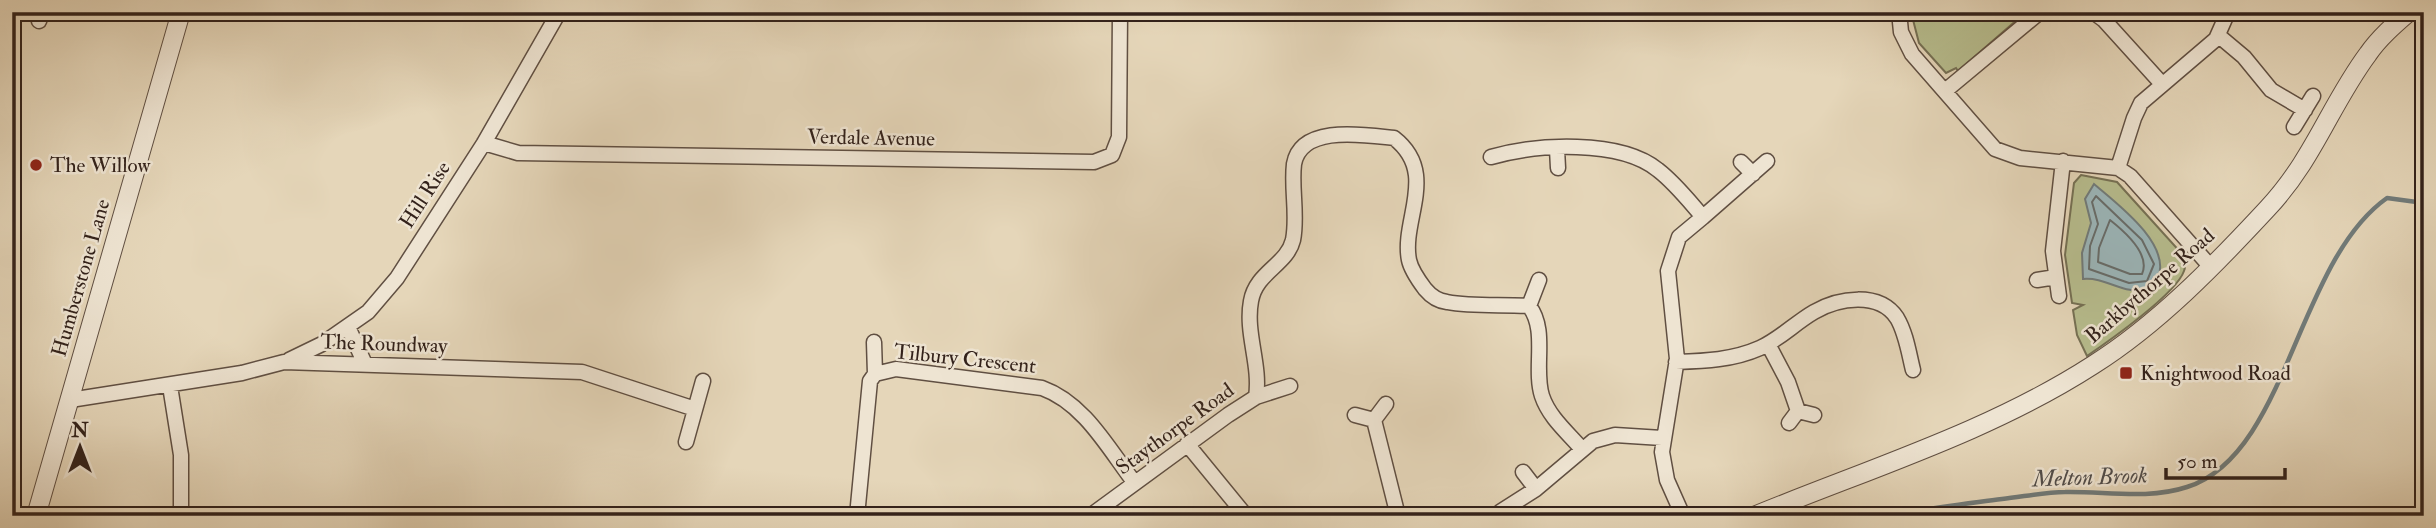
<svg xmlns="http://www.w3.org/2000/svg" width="2436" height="528" font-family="'IM FELL Double Pica',serif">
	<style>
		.green { fill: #b7bd8e; stroke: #757054; stroke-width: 2 }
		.water { fill: #9bb6ba; stroke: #717b7a; stroke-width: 2 }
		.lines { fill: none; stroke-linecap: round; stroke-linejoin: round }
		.shore { stroke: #676c6a; stroke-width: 2 }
		.stream { stroke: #717b7a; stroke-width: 4.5 }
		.minor-casing { stroke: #604f42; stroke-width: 17 }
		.tertiary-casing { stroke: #604f42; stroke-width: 20 }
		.minor { stroke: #eee4d2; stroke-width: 14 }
		.tertiary { stroke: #eee4d2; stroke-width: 18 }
		.poi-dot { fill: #8f2418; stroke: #eee4d2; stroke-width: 2.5 }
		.labels { text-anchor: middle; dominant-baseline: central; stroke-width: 5; stroke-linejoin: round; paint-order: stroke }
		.street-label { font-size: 21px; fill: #33221b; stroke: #eee4d2 }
		.poi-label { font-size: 21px; fill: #33221b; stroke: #eee4d2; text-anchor: start }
		.water-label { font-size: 23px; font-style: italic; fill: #524e4b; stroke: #eee4d2 }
	</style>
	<rect width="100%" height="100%" fill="#e5d6b9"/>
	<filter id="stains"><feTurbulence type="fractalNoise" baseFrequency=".00286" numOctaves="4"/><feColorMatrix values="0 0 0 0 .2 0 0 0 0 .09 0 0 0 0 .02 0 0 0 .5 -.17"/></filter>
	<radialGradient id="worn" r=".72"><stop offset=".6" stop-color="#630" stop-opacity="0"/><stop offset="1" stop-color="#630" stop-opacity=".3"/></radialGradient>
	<path class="green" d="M 1911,12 L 2026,12 L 1958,71 L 1956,68 L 1946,73 L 1919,43 Z
		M 2081,175 L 2117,182 L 2183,255 C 2185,261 2186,266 2184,271 C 2176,294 2109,341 2087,356 L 2077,335 L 2073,310 L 2083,305 L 2072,303 L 2065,255 L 2074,183 Z"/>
	<path class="water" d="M 2094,184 C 2116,203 2172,244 2158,278 C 2155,285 2149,289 2141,290 C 2121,293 2105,277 2083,279 L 2082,253 L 2091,223 L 2085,199 Z"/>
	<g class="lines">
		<path class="shore" d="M 2096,196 L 2142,240 L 2154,264 L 2147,281 L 2129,283 L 2089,269 L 2090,246 L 2098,224 L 2092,202 Z
			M 2110,220 C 2124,231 2151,254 2142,274 L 2130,274 L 2098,262 L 2099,248 Z"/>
		<path class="stream" d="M 1891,516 C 1927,508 1965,504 2002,499 C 2022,497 2044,492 2065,492 C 2104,491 2148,500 2187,487 C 2288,455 2296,262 2387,198 L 2424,203"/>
		<defs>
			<path id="minor" d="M 1899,12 L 1901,32 L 1912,54 L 1995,149 L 2020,158 L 2118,168 L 2130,176 L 2210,266
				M 2093,12 L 2104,20 L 2162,84
				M 39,21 L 42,12
				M 2219,36 L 2244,57 L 2271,90 L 2305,110
				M 1945,91 L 2040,12
				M 2294,127 L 2313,96
				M 484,143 L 518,153 L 1094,162 L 1112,155 L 1119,137 L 1120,12
				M 1557,149 L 1558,168
				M 1491,157 C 1536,144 1620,139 1658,170 C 1675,183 1689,201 1703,217 L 1679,237 L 1668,271 L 1677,359 L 1662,452 L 1667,480 L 1683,516
				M 1741,162 L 1753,174
				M 2118,168 L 2134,118 L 2141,103 L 2216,39 L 2228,12
				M 1703,217 L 1767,161
				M 2037,280 L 2056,277
				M 2059,296 L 2053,251 L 2063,161
				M 1529,306 L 1539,280
				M 348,327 L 365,364
				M 874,342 L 875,374
				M 1768,344 L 1788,382 L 1798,411
				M 289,360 L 322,344 L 368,312 L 397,278 L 484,143 L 559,12
				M 1676,362 C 1705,361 1733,360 1760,348 C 1780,339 1795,323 1814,312 C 1838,298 1879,291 1897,318 C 1906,333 1909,354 1913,370
				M 170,386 L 181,455 L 181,516
				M 1256,397 C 1261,365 1245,333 1251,301 C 1256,272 1287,265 1293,240 C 1298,215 1291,189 1294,164 C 1301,124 1365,135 1394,138 C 1439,173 1401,220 1409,260 C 1411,270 1419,281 1425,289 C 1430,295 1438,301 1447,302 C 1473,307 1503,304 1529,306 C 1548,330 1533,368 1542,396 C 1549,417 1567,432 1581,448
				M 70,400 L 242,373 L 284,362 L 582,372 L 695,409
				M 1355,415 L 1374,420 L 1386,404
				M 1374,420 L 1398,516
				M 1789,423 L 1798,411 L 1814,415
				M 686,442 L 703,381
				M 1187,444 L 1246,516
				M 1523,472 L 1536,489
				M 1500,512 L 1536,489 L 1593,441 L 1615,435 L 1662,438
				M 857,516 L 870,381 L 875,374 L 896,369 L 1042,388 C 1084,403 1108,448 1134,482
				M 1090,516 L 1228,415 L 1256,397 L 1290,386"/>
			<path id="tertiary" d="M 36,516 L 181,12
				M 1754,516 C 1868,469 1989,432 2093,365 C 2158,324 2215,265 2267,209 C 2314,159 2330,105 2368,54 C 2379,38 2394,25 2409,12"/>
		</defs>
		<use href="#minor" class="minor-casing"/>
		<use href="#tertiary" class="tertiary-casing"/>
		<use href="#minor" class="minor"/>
		<use href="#tertiary" class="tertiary"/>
	</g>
	<g class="poi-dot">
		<circle cx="36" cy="165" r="7"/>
		<rect x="2119" y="366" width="14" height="14" rx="3.5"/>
	</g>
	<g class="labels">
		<g class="street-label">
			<text transform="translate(871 138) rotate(1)">Verdale Avenue</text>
			<text transform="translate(425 195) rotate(-57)">Hill Rise</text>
			<text transform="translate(81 278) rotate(-74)">Humberstone Lane</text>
			<text transform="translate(2150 286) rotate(-41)">Barkbythorpe Road</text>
			<text transform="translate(384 344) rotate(2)">The Roundway</text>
			<text transform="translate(965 359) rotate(6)">Tilbury Crescent</text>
			<text transform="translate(1175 429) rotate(-36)">Staythorpe Road</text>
		</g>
		<g class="poi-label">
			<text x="50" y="165">The Willow</text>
			<text x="2140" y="373">Knightwood Road</text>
		</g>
		<g class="water-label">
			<text transform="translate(2090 477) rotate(-2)">Melton Brook</text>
		</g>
	</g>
	<rect width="2436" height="528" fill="none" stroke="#e5d6b9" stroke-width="42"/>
	<rect x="14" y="14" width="2408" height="500" fill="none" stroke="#33221b" stroke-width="3.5"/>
	<rect x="21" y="21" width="2394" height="486" fill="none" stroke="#33221b" stroke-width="2"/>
	<g transform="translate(80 447)" stroke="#eee4d2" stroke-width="5" paint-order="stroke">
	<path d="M0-5L12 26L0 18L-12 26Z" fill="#33221b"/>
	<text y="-10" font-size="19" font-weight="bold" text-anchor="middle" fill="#33221b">N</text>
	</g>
	<path d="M2166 468v10h119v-10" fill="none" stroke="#33221b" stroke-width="3.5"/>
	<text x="2177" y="468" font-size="21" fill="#33221b" stroke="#eee4d2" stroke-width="5" paint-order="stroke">50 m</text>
	<rect width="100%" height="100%" filter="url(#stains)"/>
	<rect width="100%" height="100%" fill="url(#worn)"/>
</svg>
